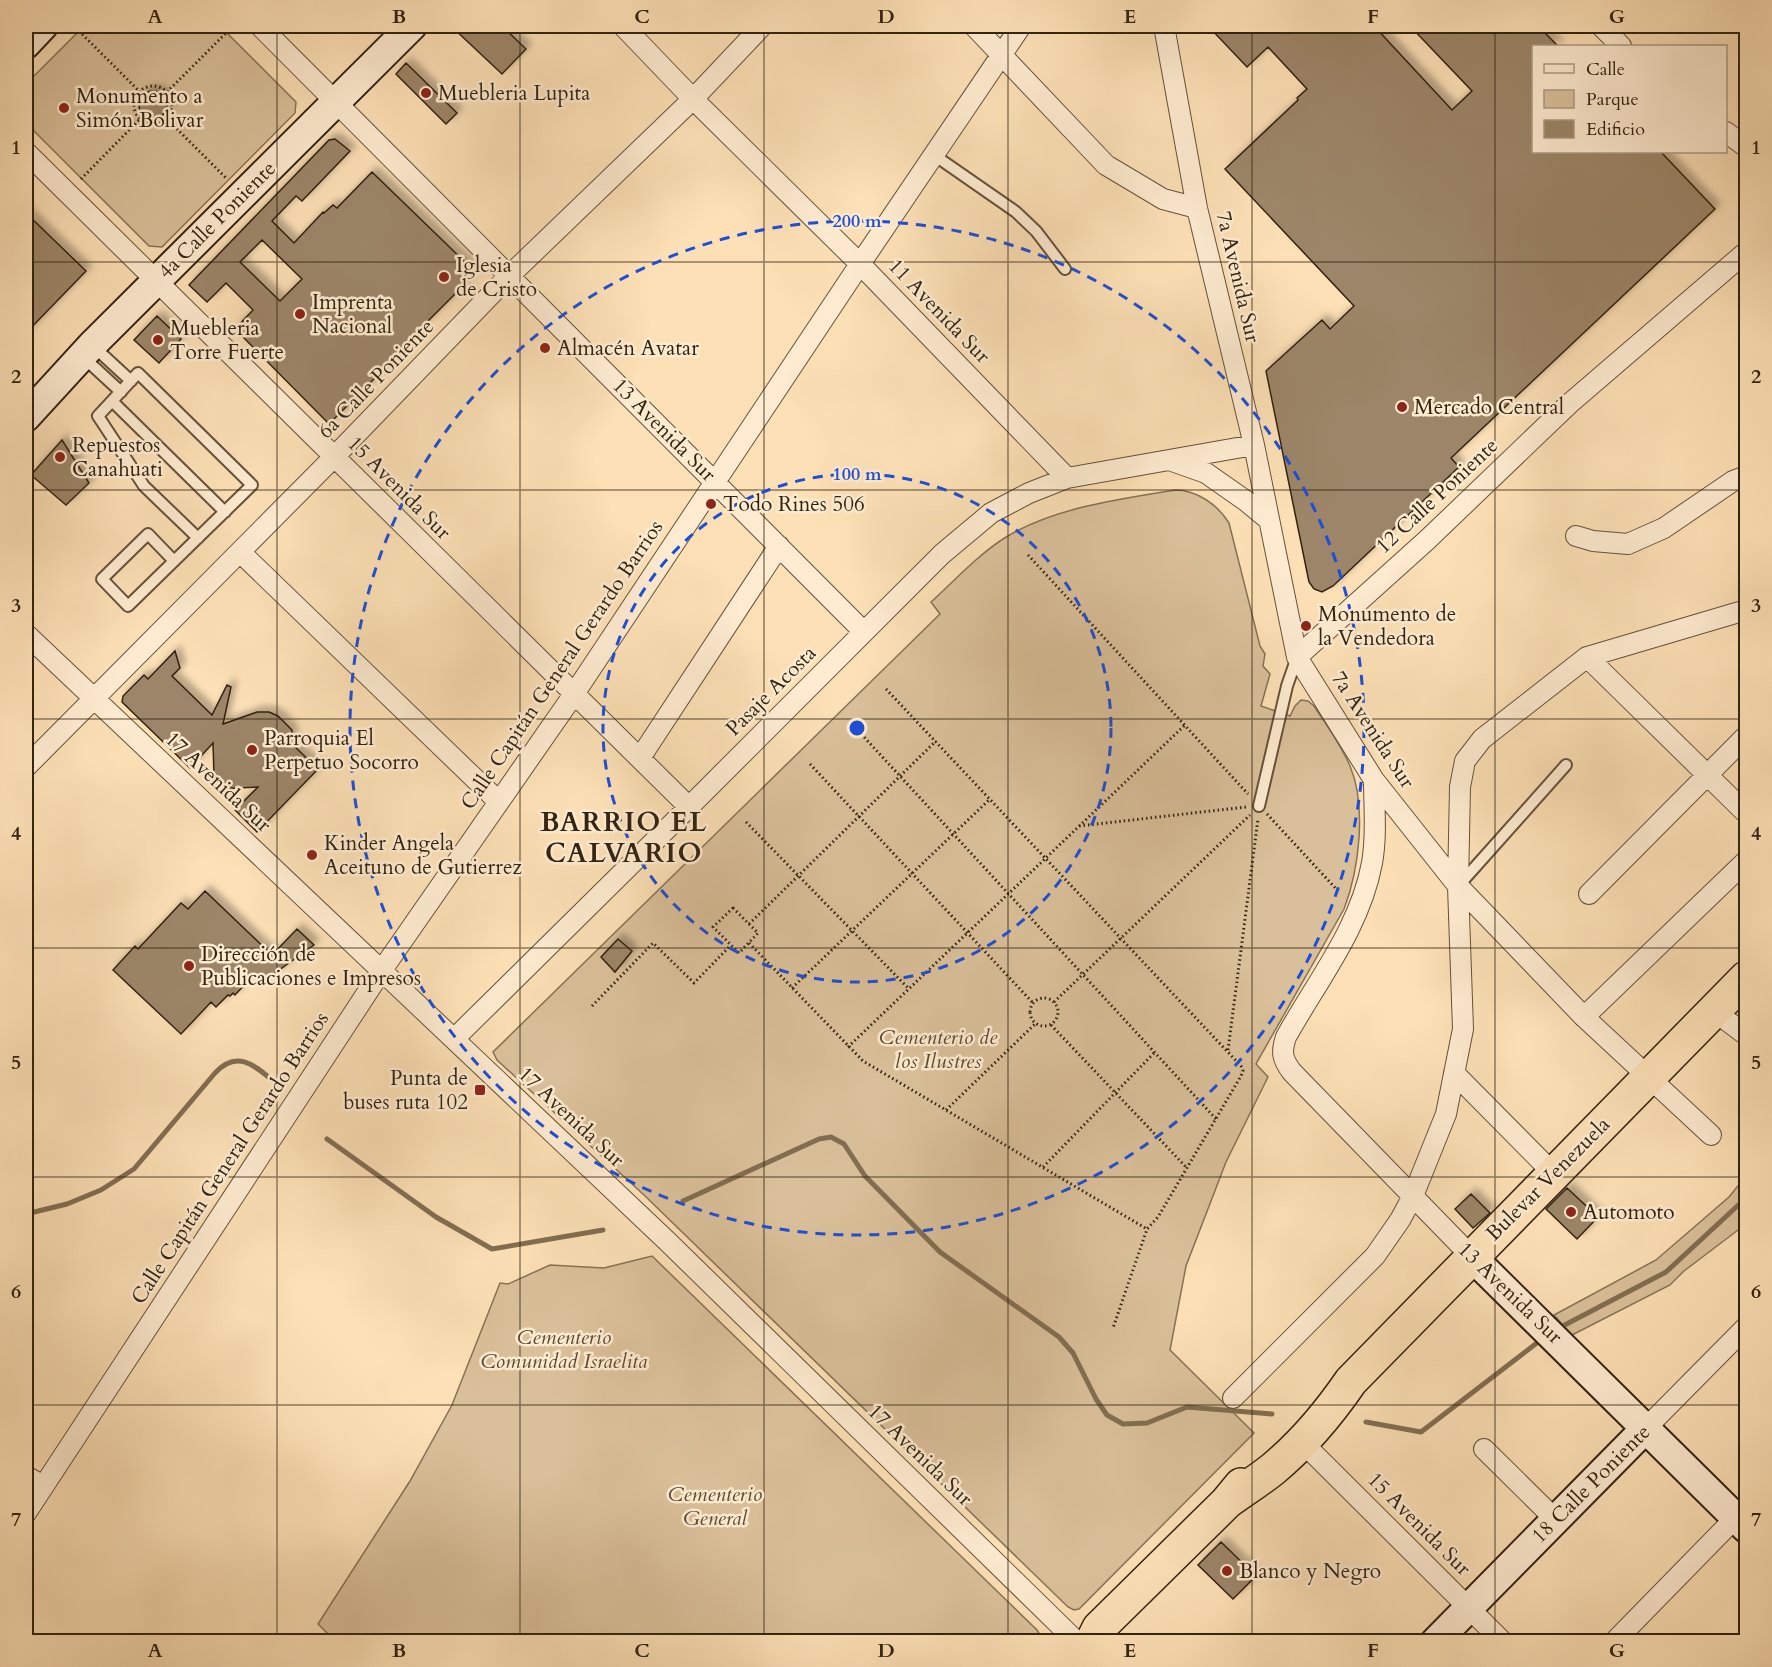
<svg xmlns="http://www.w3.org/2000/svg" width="1772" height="1667" font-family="Cardo,serif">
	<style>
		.green { fill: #dac09a; stroke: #867256; stroke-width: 1.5 }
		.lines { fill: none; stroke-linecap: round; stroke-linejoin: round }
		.stream { stroke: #826e52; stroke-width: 5 }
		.building { fill: #9c8567; stroke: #322311; stroke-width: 1.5; fill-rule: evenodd; filter: url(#shadow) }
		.lane-casing { stroke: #65523a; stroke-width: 14 }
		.street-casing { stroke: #65523a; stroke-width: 22 }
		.secondary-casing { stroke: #322311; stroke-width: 32 }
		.highway-casing { stroke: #322311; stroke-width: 36 }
		.path { stroke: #322311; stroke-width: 3; stroke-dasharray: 1.5 3; stroke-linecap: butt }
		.lane { stroke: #feebd0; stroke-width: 10 }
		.street { stroke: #feebd0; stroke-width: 20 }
		.secondary { stroke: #feebd0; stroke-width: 28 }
		.highway { stroke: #fde0b6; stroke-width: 33 }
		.grid { fill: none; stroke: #322311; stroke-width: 1.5; stroke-opacity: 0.55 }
		.ring { fill: none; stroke: #1d4ed8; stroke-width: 3; stroke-dasharray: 10 8 }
		.poi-dot { fill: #8f2418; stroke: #feebd0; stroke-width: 2 }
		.labels { text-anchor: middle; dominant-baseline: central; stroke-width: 5; stroke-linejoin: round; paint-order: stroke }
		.poi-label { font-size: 21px; fill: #322311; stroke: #feebd0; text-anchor: start }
		.street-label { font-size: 21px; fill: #322311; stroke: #feebd0 }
		.park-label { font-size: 21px; font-style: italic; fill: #5c4a33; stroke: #feebd0 }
		.district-label { font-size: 27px; font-weight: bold; letter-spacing: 1.5px; fill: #322311; stroke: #feebd0 }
		.centre { fill: #1d4ed8; stroke: #feebd0; stroke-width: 3 }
		.ring-label { font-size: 18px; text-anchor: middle; font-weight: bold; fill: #1d4ed8; stroke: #feebd0; stroke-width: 5; stroke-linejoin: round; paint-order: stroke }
		.neatline { fill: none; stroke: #322311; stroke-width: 2 }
		.grid-label { font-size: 20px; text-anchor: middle; font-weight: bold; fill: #322311 }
	</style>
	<defs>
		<filter id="shadow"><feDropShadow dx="5.5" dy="-5.5" stdDeviation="3" flood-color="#0004"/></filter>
	</defs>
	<rect width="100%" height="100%" fill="#fde0b6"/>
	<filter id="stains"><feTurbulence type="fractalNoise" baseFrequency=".00333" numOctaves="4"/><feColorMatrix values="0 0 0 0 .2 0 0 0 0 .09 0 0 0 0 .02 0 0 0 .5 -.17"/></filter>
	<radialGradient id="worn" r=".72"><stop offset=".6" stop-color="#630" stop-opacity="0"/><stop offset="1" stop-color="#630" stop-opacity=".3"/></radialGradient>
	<path class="green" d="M 84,26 L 220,26 L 296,102 L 295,113 L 162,247 L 149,246 L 26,123 L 26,84 Z
		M 1175,490 C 1197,490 1218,505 1229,523 L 1260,646 L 1265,654 L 1263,666 L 1270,674 L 1261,706 L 1290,716 L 1295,706 L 1301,700 L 1308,701 L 1314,706 C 1327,726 1341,745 1350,766 C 1367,806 1359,870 1344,909 L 1256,1064 L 1268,1077 L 1226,1162 L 1186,1266 L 1170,1350 L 1254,1433 L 1079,1609 L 1074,1610 L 1068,1607 L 644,1195 L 497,1060 L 493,1052 L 940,614 L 931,602 C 954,581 977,556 1003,539 C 1051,508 1120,499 1175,490 Z
		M 1746,1176 L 1746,1224 L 1684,1271 L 1670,1285 L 1572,1335 L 1554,1315 L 1656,1260 L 1729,1197 Z
		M 652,1256 L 1037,1630 L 1040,1635 L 1039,1641 L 335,1641 L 318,1624 L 410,1481 L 452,1405 L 500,1283 L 508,1284 L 550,1265 L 604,1268 Z"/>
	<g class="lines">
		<path class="stream" d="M 327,1139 L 436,1217 L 492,1249 L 603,1230
			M 683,1201 L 819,1139 L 831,1137 L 844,1144 L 865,1176 L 940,1252 L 1059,1337 L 1073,1353 L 1096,1399 L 1107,1415 L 1123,1424 L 1147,1423 L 1187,1407 L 1272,1414
			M 26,1214 L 67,1204 L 101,1190 L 134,1169 L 215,1073 C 236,1050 253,1064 272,1080
			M 1557,1329 L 1666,1272 L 1746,1198
			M 1366,1422 L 1421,1432 L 1542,1339"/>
	</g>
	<path class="building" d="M 451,26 L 502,26 L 526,49 L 502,74 Z
		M 1208,26 L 1374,26 L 1452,110 L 1472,91 L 1410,26 L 1538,26 L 1558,46 L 1533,46 L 1533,152 L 1661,152 L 1715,209 L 1451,458 L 1459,467 L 1333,586 L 1322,592 L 1314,589 L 1309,582 L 1266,371 L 1322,320 L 1330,329 L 1354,306 L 1225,169 L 1298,100 L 1297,98 L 1307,89 L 1268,47 L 1247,67 Z
		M 406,63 L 457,113 L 446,124 L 396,74 Z
		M139 105a14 14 0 1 1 28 0a14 14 0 1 1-28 0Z
		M 335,139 L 350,151 L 302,201 L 296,196 L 272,221 L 294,243 L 323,212 L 324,213 L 333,205 L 337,208 L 372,172 L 468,265 L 471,271 L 467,282 L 415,334 L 417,336 L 329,424 L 235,329 L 253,310 L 226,283 L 207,302 L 189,285 L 329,140 ZM 262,240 L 302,279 L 280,301 L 240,262 Z
		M 26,213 L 86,271 L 26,333 Z
		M 157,316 L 181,339 L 159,363 L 134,340 Z
		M 62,440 L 89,483 L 66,505 L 31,475 Z
		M 175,651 L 180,668 L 172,676 L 212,715 L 227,685 L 231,687 L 223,724 L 257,712 L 269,712 L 278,716 L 292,730 L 291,743 L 318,769 L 257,832 L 235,810 L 258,787 L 216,789 L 214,775 L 213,743 L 190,768 L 122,702 L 123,696 L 144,675 L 148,679 Z
		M 205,891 L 272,955 L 297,929 L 314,945 L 261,983 L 253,976 L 235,995 L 233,993 L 230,996 L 228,995 L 216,1007 L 211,1002 L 181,1034 L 113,970 L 135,946 L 138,949 L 181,903 L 188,909 Z
		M 618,939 L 632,951 L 615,972 L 601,957 Z
		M 1567,1188 L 1598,1217 L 1577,1239 L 1546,1209 Z
		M 1471,1194 L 1490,1213 L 1473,1228 L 1455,1209 Z
		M 1221,1542 L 1256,1576 L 1233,1599 L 1198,1565 Z"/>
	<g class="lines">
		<defs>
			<path id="lane" d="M 934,155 L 1016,212 L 1036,231 L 1065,269
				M 92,345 L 131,381
				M 82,356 L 121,392
				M 112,401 L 225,512
				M 174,561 L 148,534 L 102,579 L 128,606 C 169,566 211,525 252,485 L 138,373 L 98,416 L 144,486 L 198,538
				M 1259,806 L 1287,686 L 1297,657
				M 1460,884 L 1566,765"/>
			<path id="street" d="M 260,26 L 864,632
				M 623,26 L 693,99 L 860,264 L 1067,478
				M 974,26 L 1106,165 L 1163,199 L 1197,208
				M 1164,26 L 1197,208 L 1254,445 L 1297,657 L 1374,780 L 1458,886 L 1584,1017 L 1711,1135
				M 1601,26 L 1621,46
				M 1726,132 L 1746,147
				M 26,152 L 689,807
				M 1172,461 L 1206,473 L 1246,501 L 1269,520
				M 1576,536 L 1593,541 L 1628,544 L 1664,528 L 1733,481 L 1746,476
				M 240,552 L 499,802
				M 26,634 L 667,1241 L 1077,1642
				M 1297,657 L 1427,540 L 1569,404 L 1746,252
				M 1587,657 L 1746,813
				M 640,758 L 779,546
				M 26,767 L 334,457 L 509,276 L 693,99 L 762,26
				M 1374,780 C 1374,807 1377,836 1372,863 C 1360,928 1317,981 1286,1037 C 1281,1052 1282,1059 1292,1072 L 1472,1257
				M 1589,894 L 1746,736
				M 1714,1011 L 1746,1035
				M 1584,1017 L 1746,861
				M 454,1039 L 689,807 L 942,554 L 991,513 L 1029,493 L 1067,478 L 1254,445
				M 1454,1073 L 1554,1174
				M 1233,1398 L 1375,1256 L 1400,1220 L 1413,1196 L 1446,1114 L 1463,1029 L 1458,886 L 1460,787 L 1465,761 L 1482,739 L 1587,657 L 1746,610
				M 1646,1428 L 1746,1327
				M 1301,1441 L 1503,1642
				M 1484,1449 L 1556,1520
				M 26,1476 L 43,1486
				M 26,1513 L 382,970 L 574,694 L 860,264 L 1021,26
				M 1614,1642 L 1746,1507"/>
			<path id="secondary" d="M 26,44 L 43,26
				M 26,417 L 92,345 L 412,26
				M 1472,1257 L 1746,1528
				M 1435,1642 L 1646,1428"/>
			<path id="highway" d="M 1227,1502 C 1242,1491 1258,1481 1273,1469 C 1303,1444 1329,1413 1351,1381 L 1746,978
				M 1092,1642 L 1099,1628 L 1227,1502 L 1241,1485"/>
		</defs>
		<use href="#lane" class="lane-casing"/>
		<use href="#street" class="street-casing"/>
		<use href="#secondary" class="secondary-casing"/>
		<use href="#highway" class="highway-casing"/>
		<path class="path" d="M 79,31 L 140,92
			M134 105a19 19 0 1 1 38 0a19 19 0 1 1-38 0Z
			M 167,92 L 227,32
			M 167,119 L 227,179
			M 81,179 L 140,119
			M 1028,555 L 1248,794
			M 886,689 L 1241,1066 L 1243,1071 L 1241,1076 L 1158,1217 L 1147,1229 L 1113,1328
			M 852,724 L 1216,1119
			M 810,764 L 1033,1003
			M 1267,814 L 1339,892
			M 746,822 L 909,989
			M 1079,826 L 1246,807
			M 733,908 L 758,933 L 739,953 L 713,927 Z
			M 749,924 L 936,741
			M 749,943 L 863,1061 L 1147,1229
			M 792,988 L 990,799
			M1030 1012a14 14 0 1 1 28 0a14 14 0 1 1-28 0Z
			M 1054,1002 L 1250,815
			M 592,1006 L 653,943 L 694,983 L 731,945
			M 1051,1025 L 1187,1168
			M 848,1047 L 1185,725
			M 1228,1050 L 1258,819
			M 946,1110 L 1035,1024
			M 1043,1167 L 1155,1052"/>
		<use href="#lane" class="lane"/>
		<use href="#street" class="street"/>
		<use href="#secondary" class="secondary"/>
		<use href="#highway" class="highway"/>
	</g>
	<path class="grid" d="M 277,26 L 277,1642M 520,26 L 520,1642M 764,26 L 764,1642M 1008,26 L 1008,1642M 1252,26 L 1252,1642M 1495,26 L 1495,1642M 26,262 L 1746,262M 26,490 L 1746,490M 26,719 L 1746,719M 26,948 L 1746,948M 26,1177 L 1746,1177M 26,1405 L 1746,1405"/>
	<g class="ring">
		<circle cx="857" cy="728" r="254"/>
		<circle cx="857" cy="728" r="507"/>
	</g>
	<g class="poi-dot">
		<circle cx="426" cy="93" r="6"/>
		<circle cx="64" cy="108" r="6"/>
		<circle cx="444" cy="277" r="6"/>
		<circle cx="300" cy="314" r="6"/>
		<circle cx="158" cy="340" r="6"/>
		<circle cx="545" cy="348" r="6"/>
		<circle cx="1402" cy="407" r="6"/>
		<circle cx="60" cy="457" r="6"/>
		<circle cx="711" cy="504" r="6"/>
		<circle cx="1306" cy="626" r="6"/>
		<circle cx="252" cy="750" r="6"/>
		<circle cx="312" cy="855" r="6"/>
		<circle cx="189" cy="966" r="6"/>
		<rect x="474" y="1084" width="12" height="12" rx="3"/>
		<circle cx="1571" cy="1212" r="6"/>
		<circle cx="1227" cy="1571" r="6"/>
	</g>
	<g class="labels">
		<g class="poi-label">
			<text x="438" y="93">Muebleria Lupita</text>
			<text x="76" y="96">Monumento a<tspan x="76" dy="24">Simón Bolivar</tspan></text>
			<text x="456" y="265">Iglesia<tspan x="456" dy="24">de Cristo</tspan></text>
			<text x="312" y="302">Imprenta<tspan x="312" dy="24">Nacional</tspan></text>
			<text x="170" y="328">Muebleria<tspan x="170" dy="24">Torre Fuerte</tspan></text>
			<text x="557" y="348">Almacén Avatar</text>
			<text x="1414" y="407">Mercado Central</text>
			<text x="72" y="445">Repuestos<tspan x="72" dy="24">Canahuati</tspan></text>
			<text x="723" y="504">Todo Rines 506</text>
			<text x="1318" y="614">Monumento de<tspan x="1318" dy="24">la Vendedora</tspan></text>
			<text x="264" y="738">Parroquia El<tspan x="264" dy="24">Perpetuo Socorro</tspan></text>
			<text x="324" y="843">Kinder Angela<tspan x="324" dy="24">Aceituno de Gutierrez</tspan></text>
			<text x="201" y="954">Dirección de<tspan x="201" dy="24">Publicaciones e Impresos</tspan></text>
			<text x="468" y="1078" text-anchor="end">Punta de<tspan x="468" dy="24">buses ruta 102</tspan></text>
			<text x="1583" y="1212">Automoto</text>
			<text x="1239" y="1571">Blanco y Negro</text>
		</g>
		<g class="street-label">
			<text transform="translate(217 220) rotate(-45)">4a Calle Poniente</text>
			<text transform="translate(1238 277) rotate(77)">7a Avenida Sur</text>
			<text transform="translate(939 311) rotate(46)">11 Avenida Sur</text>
			<text transform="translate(376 379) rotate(-46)">6a Calle Poniente</text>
			<text transform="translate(664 430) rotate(45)">13 Avenida Sur</text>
			<text transform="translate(399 488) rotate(45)">15 Avenida Sur</text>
			<text transform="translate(1437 496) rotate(-43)">12 Calle Poniente</text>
			<text transform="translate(562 665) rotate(-56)">Calle Capitán General Gerardo Barrios</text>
			<text transform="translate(771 691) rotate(-45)">Pasaje Acosta</text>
			<text transform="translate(1373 730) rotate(57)">7a Avenida Sur</text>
			<text transform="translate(218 782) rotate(43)">17 Avenida Sur</text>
			<text transform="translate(571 1117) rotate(43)">17 Avenida Sur</text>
			<text transform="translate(230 1158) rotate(-57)">Calle Capitán General Gerardo Barrios</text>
			<text transform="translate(1548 1179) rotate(-45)">Bulevar Venezuela</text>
			<text transform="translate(1510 1293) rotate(44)">13 Avenida Sur</text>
			<text transform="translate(920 1455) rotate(44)">17 Avenida Sur</text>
			<text transform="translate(1591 1484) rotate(-45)">18 Calle Poniente</text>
			<text transform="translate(1419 1524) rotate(45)">15 Avenida Sur</text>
		</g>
		<g class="park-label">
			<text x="938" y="1037">Cementerio de<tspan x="938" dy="24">los Ilustres</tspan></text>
			<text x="564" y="1337">Cementerio<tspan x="564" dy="24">Comunidad Israelita</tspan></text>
			<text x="715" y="1494">Cementerio<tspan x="715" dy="24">General</tspan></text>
		</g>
		<g class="district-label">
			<text x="624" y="822">BARRIO EL<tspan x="624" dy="31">CALVARIO</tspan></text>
		</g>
	</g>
	<circle cx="857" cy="728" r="9" class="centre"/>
	<g class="ring-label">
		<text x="857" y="227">200 m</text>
		<text x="857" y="480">100 m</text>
	</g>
	<rect width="1772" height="1667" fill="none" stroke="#fde0b6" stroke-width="66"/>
	<rect x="1532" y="45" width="195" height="108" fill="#feebd0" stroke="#ac9b84" stroke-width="1.5"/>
	<rect x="1544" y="64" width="30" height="9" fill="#feebd0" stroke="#ac9b84" stroke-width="1.5"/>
	<text x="1586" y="75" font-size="18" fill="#322311">Calle</text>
	<rect x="1544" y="90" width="30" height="18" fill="#dac09a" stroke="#ac9b84" stroke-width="1.5"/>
	<text x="1586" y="105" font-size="18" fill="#322311">Parque</text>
	<rect x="1544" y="120" width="30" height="18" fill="#9c8567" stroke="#ac9b84" stroke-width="1.5"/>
	<text x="1586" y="135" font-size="18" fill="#322311">Edificio</text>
	<rect x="33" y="33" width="1706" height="1601" class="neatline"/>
	<g class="grid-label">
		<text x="155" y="23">A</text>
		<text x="399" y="23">B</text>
		<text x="642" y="23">C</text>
		<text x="886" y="23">D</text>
		<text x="1130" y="23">E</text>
		<text x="1373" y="23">F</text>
		<text x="1617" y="23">G</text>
		<text x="16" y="154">1</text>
		<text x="1756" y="154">1</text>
		<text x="16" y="383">2</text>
		<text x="1756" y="383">2</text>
		<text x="16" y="612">3</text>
		<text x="1756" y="612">3</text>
		<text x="16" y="840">4</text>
		<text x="1756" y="840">4</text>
		<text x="16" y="1069">5</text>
		<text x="1756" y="1069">5</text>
		<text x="16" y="1298">6</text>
		<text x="1756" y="1298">6</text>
		<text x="16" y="1526">7</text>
		<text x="1756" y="1526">7</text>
		<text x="155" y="1657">A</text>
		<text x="399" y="1657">B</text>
		<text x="642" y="1657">C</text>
		<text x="886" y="1657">D</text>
		<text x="1130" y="1657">E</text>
		<text x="1373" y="1657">F</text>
		<text x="1617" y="1657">G</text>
	</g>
	<rect width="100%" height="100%" filter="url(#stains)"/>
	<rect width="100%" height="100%" fill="url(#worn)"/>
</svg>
